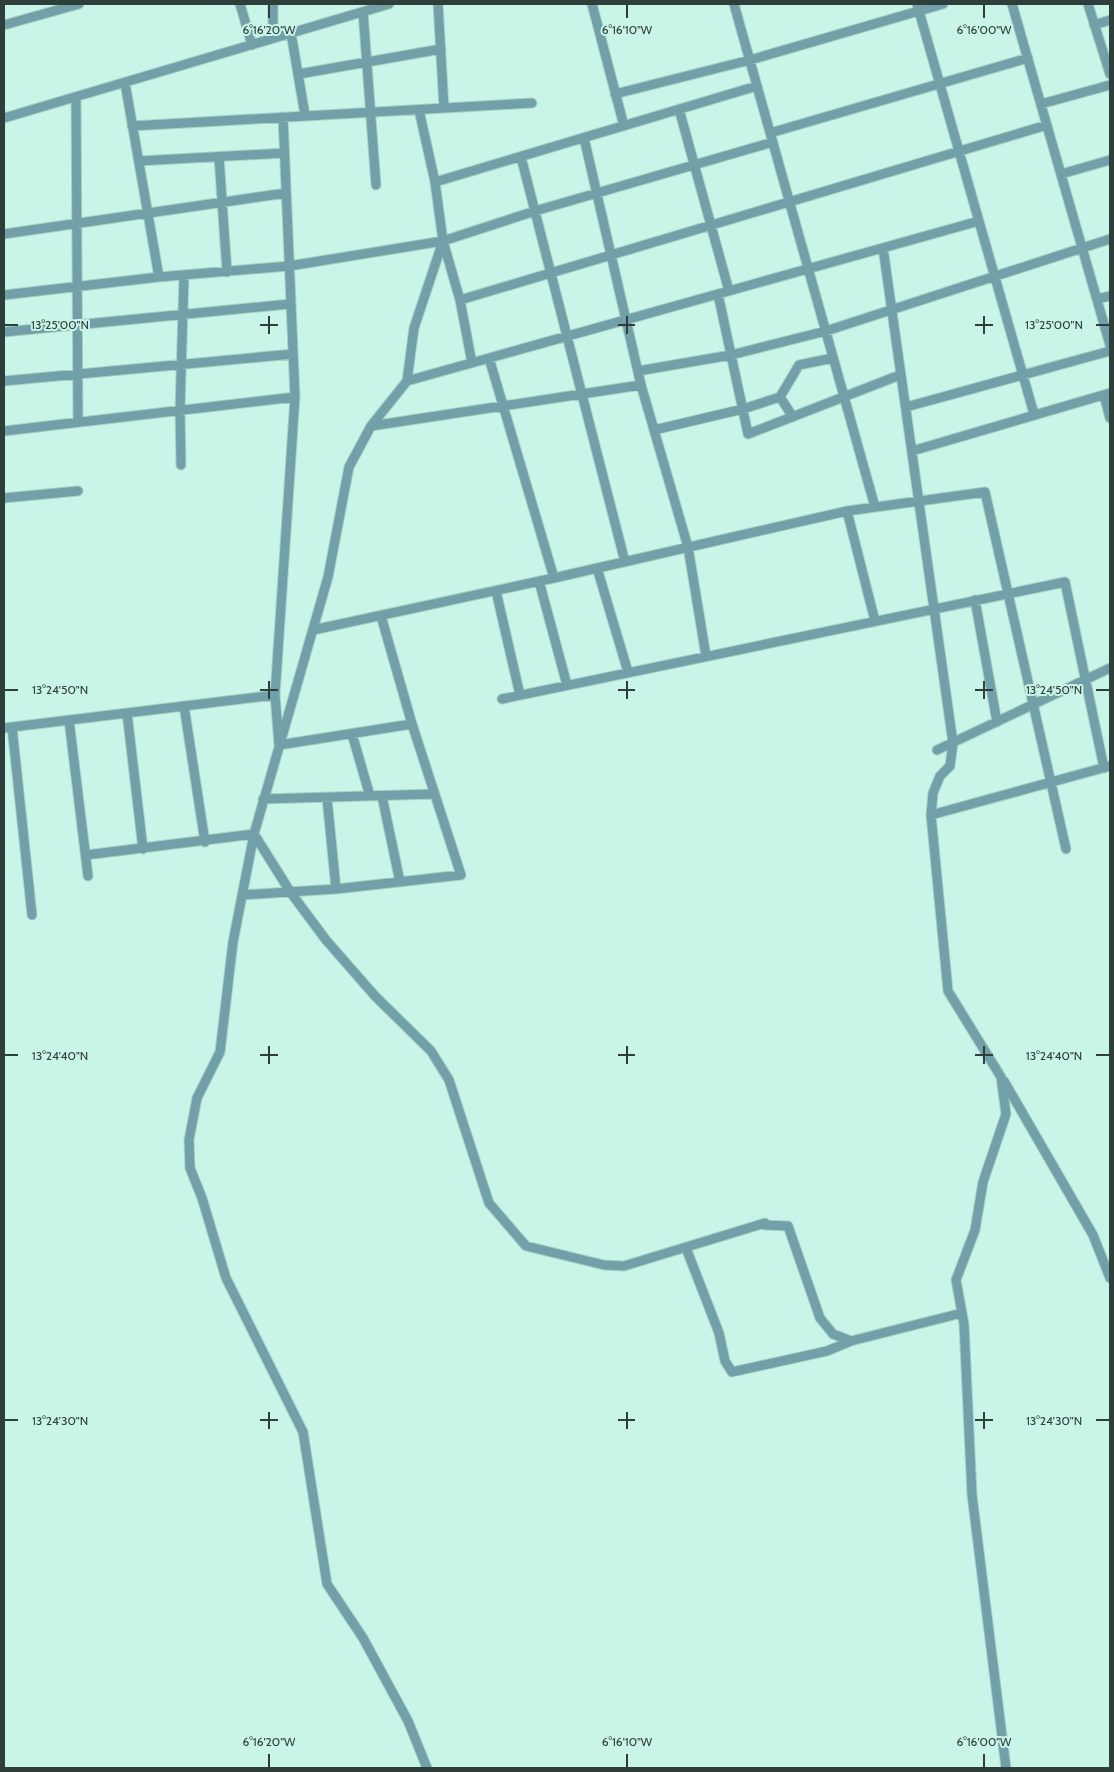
<svg xmlns="http://www.w3.org/2000/svg" width="1114" height="1772" font-family="Cabin,sans-serif">
<style>
.lines{fill:none;stroke-linecap:round;stroke-linejoin:round}
.minor-casing{stroke:#aad0c5;stroke-width:11}
.minor{stroke:#72a0a9;stroke-width:9}
.ticks{fill:none;stroke:#2e3f3b;stroke-width:2}
.ticks-label{font-size:12px;text-anchor:middle;fill:#2e3f3b;stroke:#c9f4e8;stroke-width:4;stroke-linejoin:round;paint-order:stroke}
</style>
<rect width="100%" height="100%" fill="#c9f4e8"/>
<g class="lines">
<g class="minor-casing">
<path id="minor" d="M240,4L252,45
M438,4L444,108
M592,4L624,126
M734,4L875,507
M917,4L1034,414
M1012,4L1110,345
M1088,4L1110,74
M363,12L376,185
M4,25L79,4
M1094,25L1110,20
M291,33L305,115
M273,38V4
M299,74L441,49
M125,83L159,277
M615,94L750,60L943,4
M76,97L78,422
M1041,104L1110,85
M679,109L729,291
M419,110L435,182L443,241L460,300L472,363
M283,117L295,397L275,695L279,745L412,724
M4,118L389,4
M132,126L532,103
M770,133L1028,58
M584,138L641,385L688,547L706,656
M219,157L227,272
M521,157L625,562
M139,161L284,153
M1061,174L1110,160
M435,182L757,86
M4,234L286,193
M883,248L953,743L950,766L940,776L933,793L931,815L948,991L1001,1077L1006,1114L983,1182L975,1230L956,1280L964,1324L972,1495L1006,1768
M718,294L748,434L900,375
M4,295L159,277L289,266L443,241L535,211L773,142
M1097,299L1110,296
M460,300L1047,125
M4,332L290,304
M489,358L554,578
M638,371L731,355L826,331L1110,239
M4,381L293,354
M407,381L979,221
M1104,395L1110,418
M780,397L793,417
M906,407L1110,351
M371,426L641,385
M654,430L743,409L780,397L799,365L833,358
M4,431L295,397
M912,451L1110,393
M181,465L180,410L184,276
M4,498L78,491
M847,511L875,621
M597,568L628,672
M539,581L567,685
M496,591L520,695
M975,600L997,722
M313,630L554,578L847,511L985,492L1066,849
M502,699L1065,582L1104,768
M184,706L205,842
M127,713L143,849
M69,720L88,876
M12,727L32,915
M4,728L275,695
M352,734L370,796
M937,750L1110,668
M382,796L400,882
M327,798L336,889
M263,799L434,794
M931,815L1110,766
M86,855L254,834L291,893L326,940L375,996L431,1051L449,1080L489,1203L526,1246L604,1265L624,1266L765,1223V1225L788,1226L820,1318L833,1334L851,1341
M242,895L336,889L461,875L412,724L381,616
M1004,1081L1093,1235L1110,1278
M686,1248L719,1333L725,1361L732,1372L827,1351L851,1341L962,1313
M427,1768L408,1721L363,1638L327,1584L303,1432L226,1278L202,1198L190,1168L189,1140L197,1098L220,1052L233,942L254,834L328,577L349,467L371,426L407,381L414,328L443,241"/>
</g>
<use href="#minor" class="minor"/>
</g>
<path class="ticks" d="M269,5V18M627,5V18M984,5V18M269,316V334M627,316V334M984,316V334M5,325H18M260,325H278M618,325H635M975,325H993M1096,325H1109M269,681V699M627,681V699M984,681V699M5,690H18M260,690H278M618,690H635M975,690H993M1096,690H1109M269,1046V1064M627,1046V1064M984,1046V1064M5,1055H18M260,1055H278M618,1055H635M975,1055H993M1096,1055H1109M269,1412V1429M627,1412V1429M984,1412V1429M5,1420H18M260,1420H278M618,1420H635M975,1420H993M1096,1420H1109M269,1754V1767M627,1754V1767M984,1754V1767"/>
<g class="ticks-label">
<text x="269" y="34">6°16'20"W</text>
<text x="627" y="34">6°16'10"W</text>
<text x="984" y="34">6°16'00"W</text>
<text x="60" y="329">13°25'00"N</text>
<text x="1054" y="329">13°25'00"N</text>
<text x="60" y="694">13°24'50"N</text>
<text x="1054" y="694">13°24'50"N</text>
<text x="60" y="1060">13°24'40"N</text>
<text x="1054" y="1060">13°24'40"N</text>
<text x="60" y="1425">13°24'30"N</text>
<text x="1054" y="1425">13°24'30"N</text>
<text x="269" y="1746">6°16'20"W</text>
<text x="627" y="1746">6°16'10"W</text>
<text x="984" y="1746">6°16'00"W</text>
</g>
<rect width="1114" height="1772" fill="none" stroke="#2e3f3b" stroke-width="10"/>
</svg>
